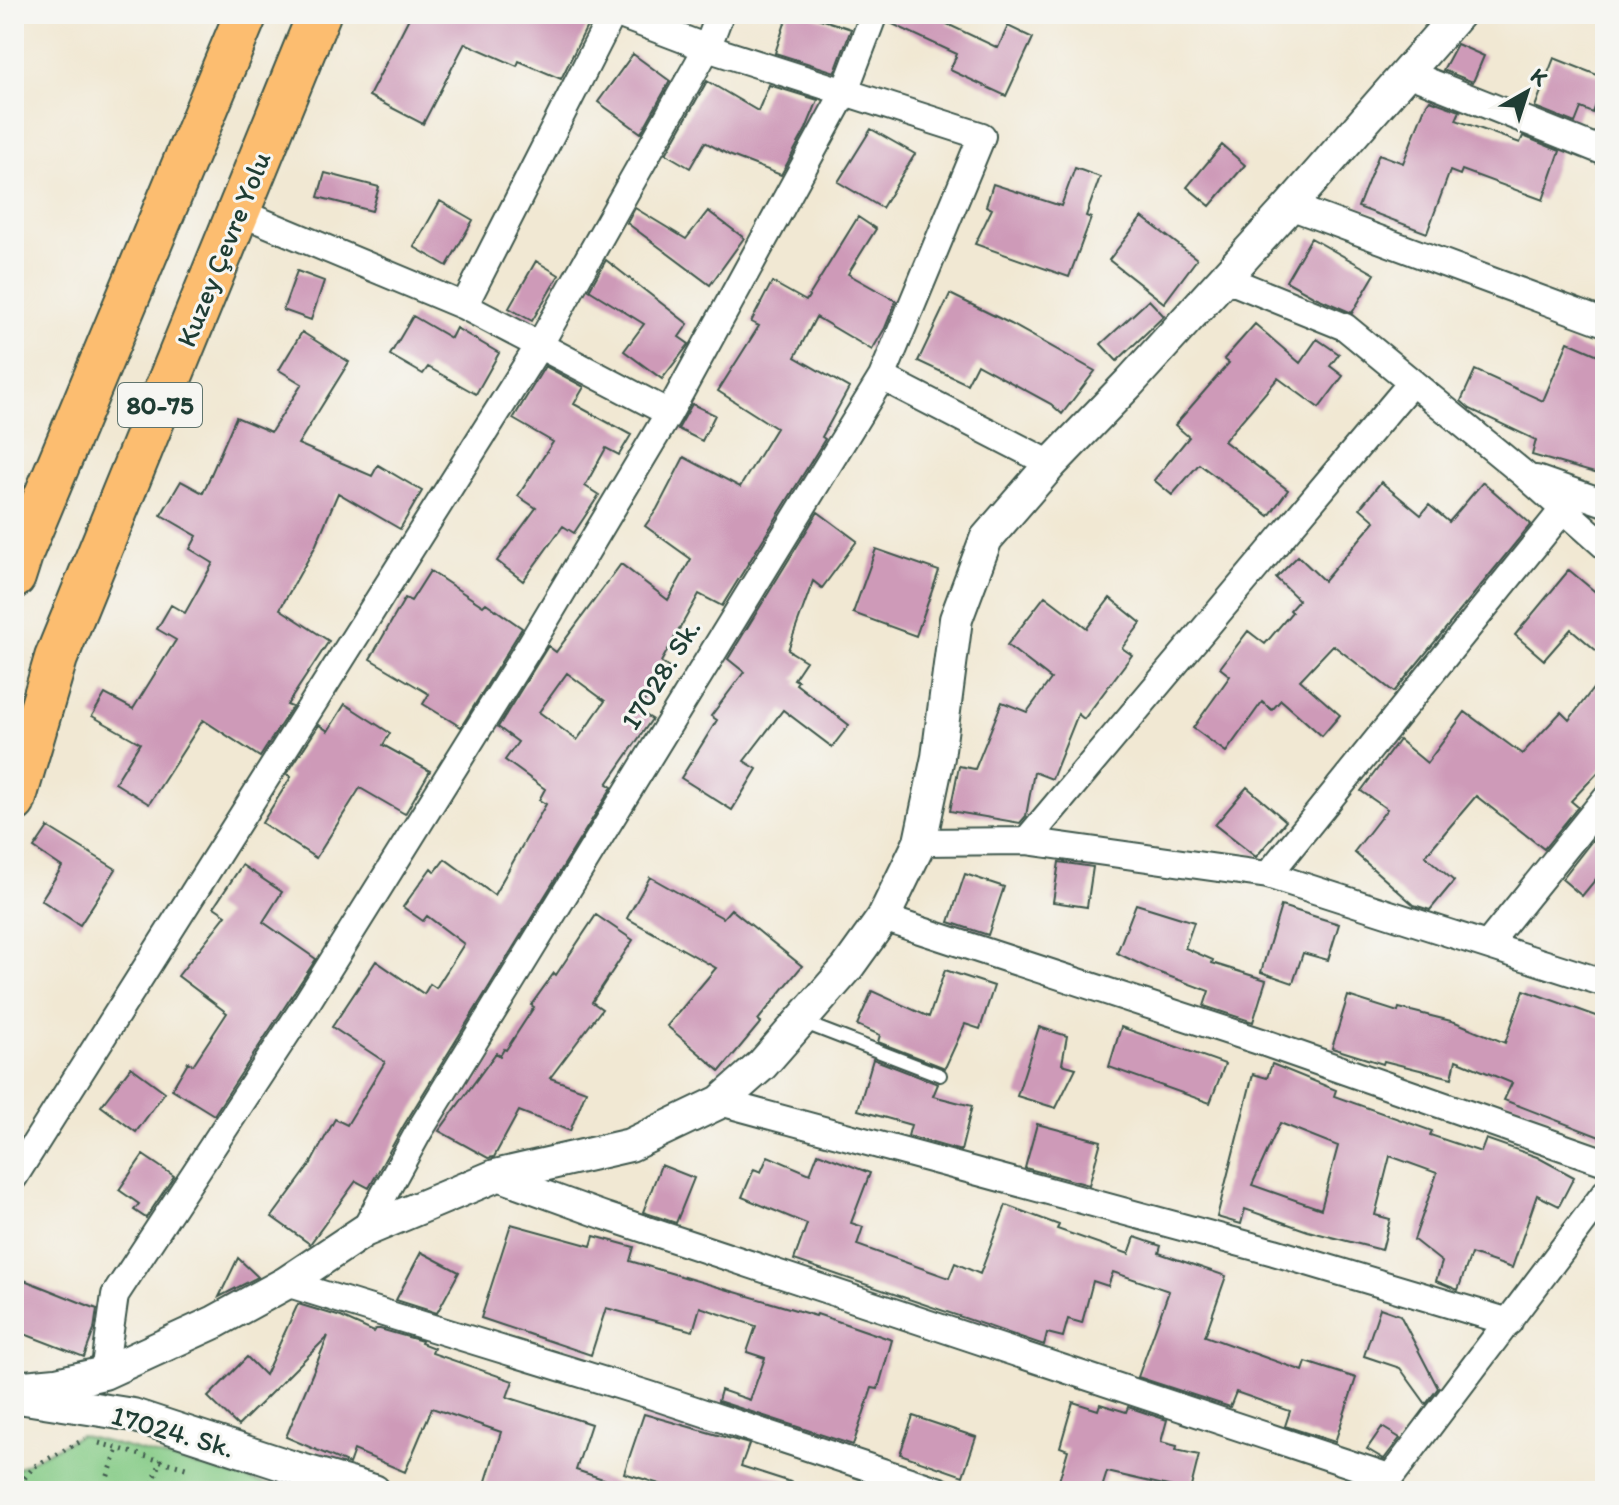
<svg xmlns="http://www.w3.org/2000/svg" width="1619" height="1505" font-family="Itim,sans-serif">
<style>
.green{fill:#85cb86;stroke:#52845d;stroke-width:2}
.building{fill:#ce9ab8;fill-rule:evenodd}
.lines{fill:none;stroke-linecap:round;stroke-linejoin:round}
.service-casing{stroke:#3e574c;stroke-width:16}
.minor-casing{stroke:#3e574c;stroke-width:30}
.tertiary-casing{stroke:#3e574c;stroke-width:36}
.trunk-casing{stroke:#3e574c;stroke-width:46}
.path{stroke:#3e574c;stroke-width:5;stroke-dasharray:2 6;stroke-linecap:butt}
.service{stroke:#fff;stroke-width:12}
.minor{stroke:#fff;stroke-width:26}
.tertiary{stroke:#fff;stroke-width:32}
.trunk{stroke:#fcbd6f;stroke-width:42}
.labels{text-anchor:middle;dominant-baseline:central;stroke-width:6;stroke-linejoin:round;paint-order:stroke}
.shield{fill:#f6f6f2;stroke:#60746d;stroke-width:2}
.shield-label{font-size:26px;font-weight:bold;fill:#1f3d34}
.street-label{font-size:28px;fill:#1f3d34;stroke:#f6f6f2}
</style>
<rect width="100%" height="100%" fill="#f6f6f2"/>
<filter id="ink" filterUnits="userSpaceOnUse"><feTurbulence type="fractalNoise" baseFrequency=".0125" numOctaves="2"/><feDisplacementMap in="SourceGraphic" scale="16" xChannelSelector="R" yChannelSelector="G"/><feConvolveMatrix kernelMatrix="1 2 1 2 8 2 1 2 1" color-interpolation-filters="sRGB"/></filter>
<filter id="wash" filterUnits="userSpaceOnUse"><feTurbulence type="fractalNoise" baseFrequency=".006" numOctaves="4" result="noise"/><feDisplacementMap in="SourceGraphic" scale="32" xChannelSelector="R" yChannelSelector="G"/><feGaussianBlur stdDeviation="1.8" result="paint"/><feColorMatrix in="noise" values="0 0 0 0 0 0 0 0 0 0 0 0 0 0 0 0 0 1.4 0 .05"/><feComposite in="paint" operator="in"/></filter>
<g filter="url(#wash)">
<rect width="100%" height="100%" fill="#f1e8d3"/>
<path class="green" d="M80,1435L292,1491H14V1470Z"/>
<g id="blocks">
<path class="building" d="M411,14H593L561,79L519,61L517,66L465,43L423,124L369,96Z
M788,14H805L851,29L835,72L775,53Z
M890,14H952L947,24L998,48L1008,26L1033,38L1006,96L950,70L957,54L888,22Z
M1457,44L1484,56L1473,82L1443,70Z
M633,54L670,81L641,133L598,102Z
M1554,58L1605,78L1593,113L1581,108L1575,123L1535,107Z
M707,81L758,111L769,85L818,100L806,129L781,175L729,155L705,142L690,168L666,154Z
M1430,100L1460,111L1456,120L1520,143L1523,136L1560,151L1543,200L1462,170L1460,175L1450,171L1427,233L1358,207L1379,154L1403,163L1425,107Z
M871,129L915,154L882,208L838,182Z
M1222,145L1245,165L1210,206L1187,187Z
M1075,168L1100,177L1086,216L1091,218L1069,277L975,244L992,209L986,206L993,184L1061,206Z
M325,173L379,187L372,211L318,197Z
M440,201L473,220L447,266L414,247Z
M635,208L686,239L708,211L744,238L710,285L627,223Z
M858,217L876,229L848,274L896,301L885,328L872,350L816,317L795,357L849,388L822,437L825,439L722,606L699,594L661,662L670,669L637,710L652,719L607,784L612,787L404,1125L369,1188L356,1181L310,1244L272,1217L310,1165L335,1119L347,1125L385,1062L332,1027L376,961L424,994L430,984L436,988L464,944L427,916L423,921L403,907L431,868L435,872L445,859L494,895L546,804L539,800L545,789L505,760L518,742L498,727L548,646L556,652L621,564L668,600L691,559L645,526L657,509L684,457L740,487L776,428L718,391L759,326L751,322L772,282L806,301ZM567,673L605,701L577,740L539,712Z
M1142,217L1197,259L1164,303L1109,260Z
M1311,238L1375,274L1352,313L1315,297L1286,281Z
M606,260L688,324L679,337L689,344L662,379L624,351L644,324L589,290Z
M536,261L559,275L532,321L509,308Z
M297,271L324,281L311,320L283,310Z
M950,294L1011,324L1095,371L1062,414L1051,404L977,364L967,384L918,361Z
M1149,300L1164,316L1117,361L1101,344Z
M413,316L451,338L456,328L499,353L476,394L428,367L423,374L390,355Z
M1255,324L1300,363L1317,339L1339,354L1330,366L1343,376L1319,408L1278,378L1224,441L1288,490L1269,516L1199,464L1172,495L1154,480L1189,437L1175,425L1229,363L1224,359Z
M302,332L349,362L298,444L372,476L378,465L422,491L400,529L338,493L315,547L280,609L329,641L287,705L292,707L260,757L203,720L149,804L115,783L140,743L92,716L105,694L133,709L176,640L157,629L171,605L185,613L213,563L190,549L197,536L161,515L181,481L203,493L236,417L271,432L302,384L279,370Z
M1568,342L1605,358V476L1532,455L1536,440L1470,409L1461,401L1475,370L1543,401Z
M545,366L584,387L574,404L631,435L619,455L606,448L585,486L599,495L574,533L563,526L523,581L497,561L536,508L518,496L553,442L513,419Z
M692,404L715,415L702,441L678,429Z
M1381,482L1421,515L1429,505L1449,522L1483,482L1531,524L1394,692L1333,645L1300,680L1340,715L1322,736L1281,700L1272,710L1262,702L1226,752L1193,728L1230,676L1220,668L1248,631L1265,644L1292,612L1290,610L1299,600L1276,578L1298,556L1324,581L1375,521L1360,508Z
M818,512L857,541L822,588L813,581L788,650L806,661L794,679L798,681L796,684L849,725L832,747L783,710L744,761L757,769L732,810L681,778L717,720L711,716L744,672L728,659Z
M876,549L939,571L916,636L853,613Z
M1569,570L1605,600V658L1571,629L1544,660L1515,635Z
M430,571L483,606L486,603L522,628L461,727L423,704L429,694L370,659L405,598L411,601Z
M1045,596L1087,628L1110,598L1141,623L1122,648L1132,655L1084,719L1078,714L1052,779L1034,772L1026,816L1020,823L950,811L959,766L975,769L1002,702L1027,712L1051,679L1007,645Z
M1605,673V765L1571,801L1578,807L1544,849L1476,796L1425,856L1454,881L1430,910L1414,905L1354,852L1387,809L1361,791L1399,740L1427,763L1465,712L1522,754L1561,712L1569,720Z
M345,704L390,733L383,745L430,771L405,814L360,788L316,858L262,823L291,777L287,774L319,725L328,731Z
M1247,787L1286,821L1256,857L1215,825Z
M48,827L116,869L80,925L41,900L62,867L34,848Z
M1602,828L1605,830V868L1582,896L1562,879Z
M1059,862L1093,867L1087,907L1053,902Z
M242,865L282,892L263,922L316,959L214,1115L172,1089L188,1062L193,1065L227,1013L178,976L226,915L214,907Z
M965,874L1004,887L988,935L949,922Z
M650,877L723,918L731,909L802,966L758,1020L761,1022L720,1071L667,1026L716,968L627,918Z
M1136,904L1194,922L1185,948L1213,960L1212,963L1266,980L1253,1022L1204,1006L1209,991L1152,970L1117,953Z
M1281,906L1339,924L1328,960L1303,953L1293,983L1261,972Z
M596,915L633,940L592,1002L602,1009L550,1078L586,1091L570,1131L519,1111L494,1157L488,1158L439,1131L496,1053L500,1056L504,1049L506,1050L534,1007L531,1005L554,973L556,975Z
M945,970L994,986L980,1029L965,1024L945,1068L878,1042L880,1035L857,1025L872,991L929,1017Z
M1524,990L1605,1019V1139L1504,1100L1512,1083L1456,1060L1452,1078L1384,1061L1383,1064L1332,1048L1348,996L1398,1012L1399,1008L1455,1022L1505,1043Z
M1039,1027L1067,1036L1062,1064L1076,1068L1056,1108L1017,1096Z
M1121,1027L1225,1064L1210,1103L1109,1067Z
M873,1059L938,1084L933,1096L972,1106L961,1151L908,1136L911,1125L858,1110Z
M1272,1064L1336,1090L1334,1096L1432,1131L1430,1135L1481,1152L1486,1139L1537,1157L1574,1177L1559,1206L1537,1195L1512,1268L1471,1254L1458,1290L1436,1281L1442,1262L1414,1240L1437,1173L1390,1156L1375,1215L1390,1219L1382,1250L1308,1231L1245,1209L1241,1224L1217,1217L1253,1074L1267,1078ZM1280,1123L1338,1146L1321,1209L1252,1185Z
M131,1067L165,1092L136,1132L101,1106Z
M1037,1124L1101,1141L1089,1185L1025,1168Z
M818,1153L870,1173L851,1223L863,1227L857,1245L949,1278L955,1263L980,1274L1006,1205L1059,1225L1057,1229L1129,1254L1135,1237L1161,1246L1159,1253L1226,1276L1205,1336L1303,1371L1306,1362L1356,1378L1335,1442L1285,1426L1290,1411L1236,1392L1230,1407L1138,1377L1169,1291L1113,1272L1108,1286L1093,1281L1082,1323L1068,1319L1063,1337L1047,1333L1044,1345L794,1260L807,1224L742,1197L754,1169L761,1172L768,1156L810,1174Z
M143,1155L174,1176L146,1218L134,1210L139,1204L119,1190Z
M661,1165L694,1178L676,1223L643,1212Z
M511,1224L591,1246L594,1236L634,1247L630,1261L816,1316L817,1314L892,1340L878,1389L872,1388L853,1445L718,1401L721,1390L750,1400L765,1358L747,1352L756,1326L700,1307L693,1331L606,1308L591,1355L481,1318Z
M421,1252L459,1272L437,1313L396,1300Z
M238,1258L258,1277L219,1297Z
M14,1276L97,1309L94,1330L84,1357L14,1330Z
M298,1304L341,1317L374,1332L376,1329H380L422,1341L421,1343L434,1348L432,1353L513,1381L507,1397L591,1424L576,1470L627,1487L626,1491H483L501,1432L432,1408L405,1472L354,1450L349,1464L286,1437L328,1336L238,1426L208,1397L247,1357L265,1375Z
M1380,1308L1400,1315L1438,1388L1426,1404L1400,1368L1364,1356Z
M1073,1402L1098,1410L1100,1404L1126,1412L1128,1407L1167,1420L1161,1442L1177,1446L1176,1450L1199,1455L1190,1491L1107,1472L1101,1491H1056L1068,1450L1060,1447Z
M644,1414L749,1444L741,1466L803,1486L802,1491H682L624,1473Z
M913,1416L976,1437L963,1476L900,1454Z
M1382,1427L1400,1438L1384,1459L1367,1449Z"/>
</g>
</g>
<g filter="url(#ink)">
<use href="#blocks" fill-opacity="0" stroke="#3e574c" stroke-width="2"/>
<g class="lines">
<g class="service-casing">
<path id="service" d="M802,1022L940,1075"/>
</g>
<g class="minor-casing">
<path id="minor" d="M1407,73L1605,152
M1290,206L1605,323
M239,212L464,306L669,413
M1224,278L1345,327L1525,475L1605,546
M464,306L612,15
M882,377L1051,464
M1536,479L1605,503
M1026,841L1412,382
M920,842L1026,841L1268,875L1605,983
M1268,875L1563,510
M883,918L1265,1043L1605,1162
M1488,944L1605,799
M720,1102L1274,1252L1509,1322
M495,1176L605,1216L1389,1477
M14,1177L540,344L707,48L720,14
M364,1231L418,1133L882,377L982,136L707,48L623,16L610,14
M286,1283L647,1394L940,1491
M104,1373L115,1295L306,1004L531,644L669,413L844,93L874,14
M1380,1491L1605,1193"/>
</g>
<g class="tertiary-casing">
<path id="tertiary" d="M14,1388L56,1384L104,1373L215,1322L286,1283L364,1231L495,1176L630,1145L720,1102L762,1065L847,968L883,918L920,842L938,757L956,619L986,539L1051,464L1129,383L1290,206L1458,14
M25,1398L133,1415L288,1466L374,1491"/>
</g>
<g class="trunk-casing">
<path id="trunk" d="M14,577L22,552L246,14
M14,801L56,658L319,14"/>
</g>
<path class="path" d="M99,1443L189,1469
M14,1490L35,1466L85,1439
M102,1491L119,1447
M150,1491L162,1458"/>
<use href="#service" class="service"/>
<use href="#minor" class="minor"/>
<use href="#tertiary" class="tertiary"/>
<use href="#trunk" class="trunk"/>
</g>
</g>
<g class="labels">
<rect class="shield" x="118" y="383" width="84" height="44" rx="6"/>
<g class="shield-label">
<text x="160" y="405">80-75</text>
</g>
<g class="street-label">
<text transform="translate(223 249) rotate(-68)">Kuzey Çevre Yolu</text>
<text transform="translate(660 674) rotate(-58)">17028. Sk.</text>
<text transform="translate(173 1431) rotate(16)">17024. Sk.</text>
</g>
</g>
<rect width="1619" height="1505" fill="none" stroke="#f6f6f2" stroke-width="48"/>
<g transform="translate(1527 92) rotate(39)" stroke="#f6f6f2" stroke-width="6" paint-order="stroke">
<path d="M0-6L14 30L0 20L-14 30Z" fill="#1f3d34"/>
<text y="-12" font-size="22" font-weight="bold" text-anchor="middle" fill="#1f3d34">K</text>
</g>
</svg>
